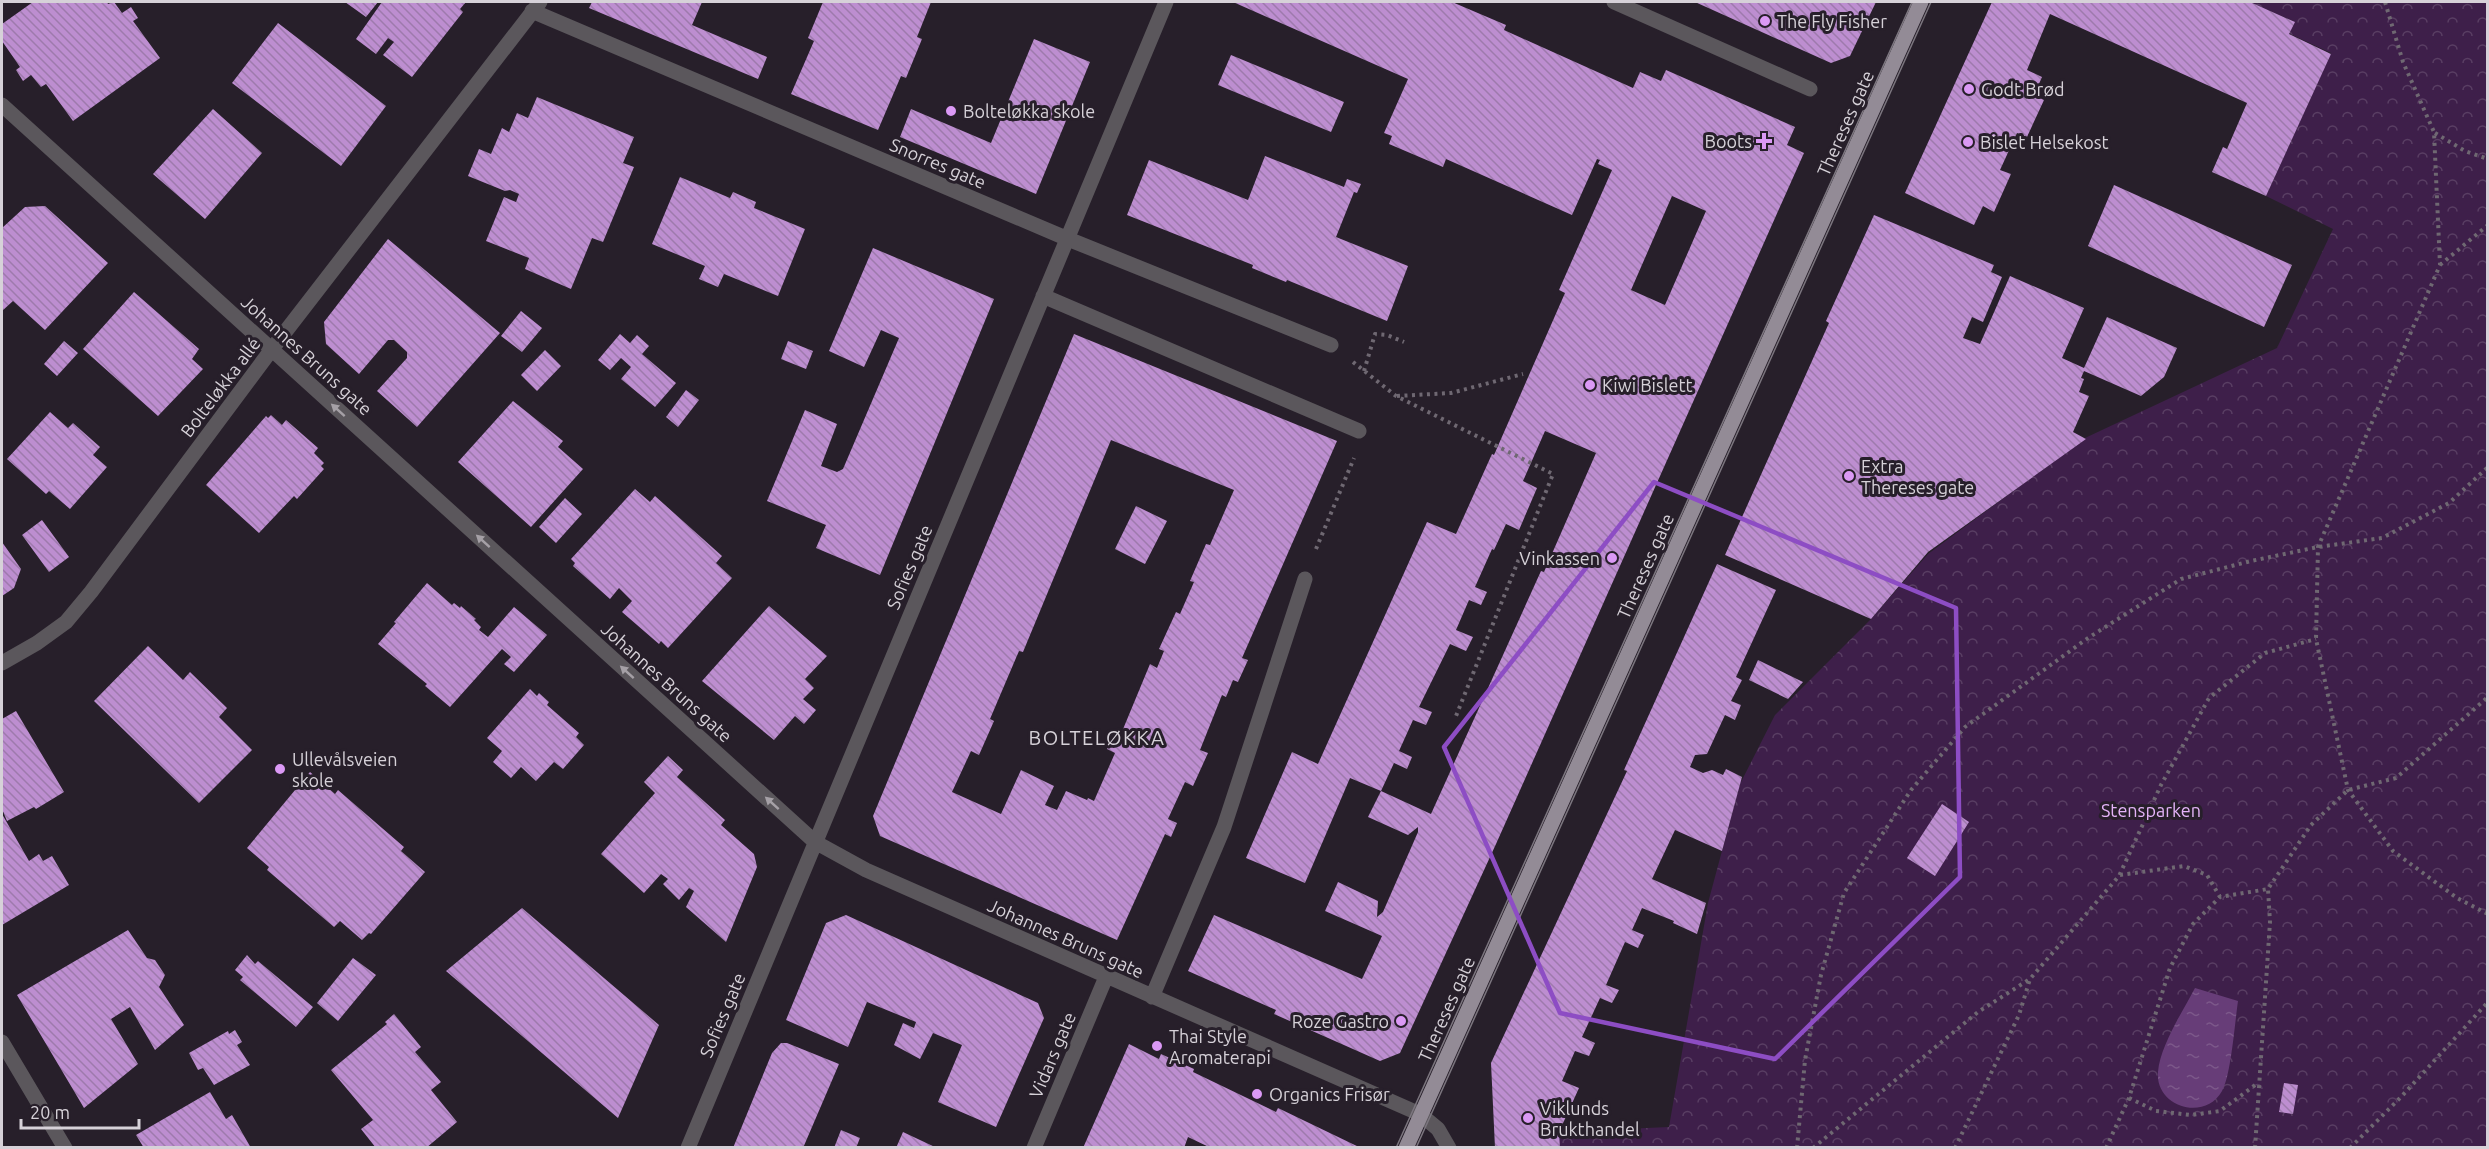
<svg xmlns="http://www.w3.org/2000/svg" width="2489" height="1149" font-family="Ubuntu,sans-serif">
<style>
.park{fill:url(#park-crowns)}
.water{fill:url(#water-ripples)}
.building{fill:url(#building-back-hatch);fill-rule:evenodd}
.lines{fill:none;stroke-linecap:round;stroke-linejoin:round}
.path{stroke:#6f6872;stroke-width:4;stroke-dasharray:3 4.5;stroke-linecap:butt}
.minor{stroke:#5b575c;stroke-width:15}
.major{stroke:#938b96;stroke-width:15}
.tram{stroke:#7c767f;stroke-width:1.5}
.oneway{fill:#a5a0a6}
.marked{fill:none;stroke:#8d4dc4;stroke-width:4.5;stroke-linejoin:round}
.poi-dot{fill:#db99f5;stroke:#271f2a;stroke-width:2}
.labels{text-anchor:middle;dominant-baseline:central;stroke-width:6;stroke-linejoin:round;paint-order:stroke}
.poi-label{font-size:18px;fill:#d6d1d8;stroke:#271f2a;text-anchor:start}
.street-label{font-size:18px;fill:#d6d1d8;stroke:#271f2a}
.park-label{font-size:18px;fill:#e4b3f8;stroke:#271f2a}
.neighbourhood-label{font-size:20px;letter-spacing:1.5px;fill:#d6d1d8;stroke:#271f2a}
</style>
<defs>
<pattern id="park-crowns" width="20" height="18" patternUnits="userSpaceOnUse" patternTransform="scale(1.5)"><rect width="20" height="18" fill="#3e1f4a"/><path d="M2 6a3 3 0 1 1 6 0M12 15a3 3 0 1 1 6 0" fill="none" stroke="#593e63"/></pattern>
<pattern id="water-ripples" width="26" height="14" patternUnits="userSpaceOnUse" patternTransform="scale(1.5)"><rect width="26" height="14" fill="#673d78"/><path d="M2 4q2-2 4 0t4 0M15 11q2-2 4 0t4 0" fill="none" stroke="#7c588a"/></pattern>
<pattern id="building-back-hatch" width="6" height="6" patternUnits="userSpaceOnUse" patternTransform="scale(1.5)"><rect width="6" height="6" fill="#bd8ed0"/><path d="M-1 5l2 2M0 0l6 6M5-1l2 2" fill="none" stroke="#9e7aac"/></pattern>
</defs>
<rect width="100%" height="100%" fill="#271f2a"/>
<path class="park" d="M2249,2H2487V1147L1559,1148V1132L1669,1127L1708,903L1740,784L1775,715L1871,619L1928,554L2085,438L2277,348L2333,229L2266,196L2331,53L2288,33L2293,21Z"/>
<path class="water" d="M2195,988L2238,1001C2235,1021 2231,1076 2222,1091C2205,1122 2155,1107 2158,1072C2160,1046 2183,1011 2195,988Z"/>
<path class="building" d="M33,2H107L108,4L114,2L122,13L131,7L138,18L133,21L160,58L73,121L46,84L41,87L31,75L23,81L16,70L20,67L2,41V24Z
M345,2H378L366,17Z
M382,2H466L460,9L463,12L412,77L383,55L394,42L388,38L376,54L356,39Z
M592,2H702L692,25L767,57L758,79L589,8Z
M823,2H931L917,37L922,39L906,78L901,76L878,130L791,94L814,41L808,38Z
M1233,2H1452L1506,25L1504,30L1633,88L1640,72L1661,81L1666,70L1795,127L1787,145L1804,153L1496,844L1400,1053L1380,1061L1274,1014L1276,1010L1188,971L1214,915L1362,979L1382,936L1325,911L1338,882L1378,901L1377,917L1383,912L1418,832V827L1408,835L1368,817L1381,791L1431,814L1541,571L1544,572L1596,453L1545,431L1523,481L1537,488L1519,530L1506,524L1494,550L1492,549L1475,587L1487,592L1481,605L1469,600L1456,630L1473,637L1466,651L1450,644L1419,707L1432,712L1426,725L1413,720L1399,751L1412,757L1407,769L1394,763L1381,791L1350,778L1305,883L1246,858L1292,752L1318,764L1427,522L1456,534L1492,454L1494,455L1565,293L1559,290L1612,170L1598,164L1600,160L1597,159L1572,215L1446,159L1443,167L1389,144L1392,136L1384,133L1408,79ZM1672,196L1706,211L1665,305L1631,290Z
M1695,2H1876L1850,56L1831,63Z
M1992,2H2250L2295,22L2289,34L2331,54L2266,196L2212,172L2223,147L2227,149L2247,103L2050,14L2027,70L2042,77L2034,95L2044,100L2027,137L2017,133L2000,170L2011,174L1994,212L1983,206L1974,225L1905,193Z
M278,23L386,106L341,166L232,83Z
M1034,39L1090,62L1036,194L900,137L911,109L991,143Z
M1231,55L1344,102L1331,132L1218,85Z
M537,97L634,137L623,163L634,167L603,242L592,238L571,289L525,269L529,258L486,241L504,197L516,202L519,194L510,190L505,191L468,176L479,149L491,154L502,128L509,132L517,113L528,118Z
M213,109L262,153L205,219L153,174Z
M1265,156L1344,187L1347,179L1361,184L1357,193L1354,192L1336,237L1408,266L1387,321L1287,280L1286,282L1252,268L1253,265L1127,215L1149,160L1248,200Z
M680,177L730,198L733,192L756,202L754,208L805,229L778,296L724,274L718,287L699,279L705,266L652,244Z
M2114,185L2292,265L2264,327L2088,246Z
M45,206L108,263L45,330L13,301L2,311V228L25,207Z
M1874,215L1994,265L1991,272L2002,277L1983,322L1972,317L1963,338L1980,344L2010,276L2084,308L2062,358L2084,368L2107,317L2177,348L2164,377L2141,396L2084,371L2081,378L2084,379L2079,392L2089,396L2073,432L2086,439L1928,552L1871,619L1725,555L1829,323L1826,321Z
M388,239L500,333L417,427L377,391L407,358V352L394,340H388L359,374L326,344L324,322Z
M873,248L994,299L880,575L816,548L826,525L767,501L805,410L837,424L821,466L837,472L843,469L899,338L881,330L864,367L829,351Z
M134,292L199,349L192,359L203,369L158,416L83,349Z
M521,311L542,328L522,352L501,336Z
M620,334L630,343L637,335L649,346L642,354L676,383L655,407L621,379L631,367L621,358L610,370L598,360Z
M1074,334L1337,441L1242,658L1248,660L1238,682L1233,680L1226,697L1222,695L1200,750L1208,753L1193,786L1185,782L1168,819L1177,823L1171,837L1165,834L1117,940L880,836L873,816ZM1111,440L1234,490L1210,545L1206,544L1190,581L1194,582L1180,614L1176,612L1159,649L1164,651L1157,668L1150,664L1121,734L1114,731L1107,749L1115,753L1094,801L1088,798L1087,800L1066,791L1057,810L1045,805L1054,786L1021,770L1001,814L952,792L971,751L979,755L994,721L990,719L1019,651L1023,652Z
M64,341L78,353L57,376L44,364Z
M788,341L813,351L806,369L781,359Z
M545,350L561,366L537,391L521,375Z
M686,390L699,400L678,427L666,417Z
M513,401L563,441L558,447L583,469L531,527L458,462Z
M50,412L68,428L73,423L100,447L93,455L107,467L70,509L49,491L46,494L7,459Z
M271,415L282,425L286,420L318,448L314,453L324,463L321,466L324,469L297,499L294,496L259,533L206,485L266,416L268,418Z
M635,489L650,502L655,496L722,556L716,563L732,578L668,648L661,641L659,644L622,612L632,601L619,588L610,599L573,566L575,563L571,559Z
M565,498L582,514L556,543L539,527Z
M1136,506L1167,521L1145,564L1115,549Z
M42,520L69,557L49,572L22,535Z
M2,542L21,569L14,588L2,596Z
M1717,564L1776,590L1736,677L1742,680L1731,701L1741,705L1735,720L1725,715L1707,754L1695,755L1690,767L1703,773L1712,770L1723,775L1726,769L1742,777L1722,851L1675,830L1652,879L1706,903L1697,934L1673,923L1674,921L1642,908L1632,930L1644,935L1638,948L1625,942L1606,985L1619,990L1612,1003L1600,998L1582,1037L1595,1043L1589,1056L1575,1051L1562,1081L1579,1088L1559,1132L1560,1148H1495L1491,1063L1627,771L1624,770Z
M427,583L452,605L454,603L460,608L461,606L476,619L474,620L481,627L479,630L488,637L514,607L547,635L514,672L504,664L511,657L502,649L450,707L425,686L427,684L378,644L396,623L394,622Z
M769,606L827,656L805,679L814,688L803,699L816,710L804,724L795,716L774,740L702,681Z
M148,646L183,680L190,672L227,708L219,717L252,750L199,803L94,701Z
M1758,660L1803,682L1788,699L1749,680Z
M530,689L537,696L539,693L549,702L547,705L579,733L576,737L584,745L563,769L554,762L536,781L521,767L511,778L493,762L502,751L487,738Z
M16,711L64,792L36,809L34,807L7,821L2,809V719Z
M668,756L683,770L677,777L725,820L721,825L754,854L757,867L726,942L686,907L694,891L689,888L679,900L663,884L668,879L661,874L644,893L601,854L655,793L644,782Z
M310,772L335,794L338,790L404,847L401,851L425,872L371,934L369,933L362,940L340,921L334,927L267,870L269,867L247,848Z
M1942,804L1969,822L1935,876L1907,858Z
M2,814L29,861L39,854L43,861L52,856L69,885L2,925Z
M522,908L659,1025L618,1118L446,971Z
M846,915L1038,1003L1044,1018L996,1127L938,1102L962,1045L933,1033L920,1059L894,1045L903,1023L914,1028L916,1022L867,1002L848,1047L786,1020L826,923Z
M128,930L147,958L155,960L165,975L159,987L184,1025L155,1050L130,1007L111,1019L138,1064L84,1108L17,995Z
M247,955L255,964L258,961L313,1007L296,1027L240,980L243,977L235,970Z
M353,958L376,975L338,1021L317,1003Z
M394,1014L421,1047L415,1052L441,1082L431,1090L457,1122L426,1148H376L361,1129L373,1120L331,1070L387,1024L385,1022Z
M235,1030L242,1042L237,1045L250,1065L214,1085L203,1068L198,1070L189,1053L228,1031L229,1034Z
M781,1043H787L839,1064L803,1148H733L772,1053Z
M1129,1044L1159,1059L1161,1054L1194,1069L1193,1072L1276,1112L1278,1108L1361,1148H1211L1188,1137L1184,1148H1083Z
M2284,1083L2298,1085L2293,1114L2279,1112Z
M210,1092L226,1119L232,1115L251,1148H144L136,1135Z
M841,1130L860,1138L856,1148H834Z
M903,1132L937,1148H896Z"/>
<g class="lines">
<path class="path" d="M2385,2L2403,62L2434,132L2440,265L2318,547L2316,639L2348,790L2393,851L2457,898L2488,914
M2435,133L2465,151L2488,159
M2440,265L2488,225
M1353,362L1396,396L1553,474L1456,716
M1364,371L1375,334L1387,335L1404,342
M1397,396L1451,393L1523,374
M1316,549L1354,458
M2120,875L2184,866L2207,875L2220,897
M2129,1098L2156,1111L2191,1115L2220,1111L2258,1083
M1797,1148L1805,1060L1821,975L1844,893L1911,790L1965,727L2088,638L2181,579L2251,561L2318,547L2382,538L2449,503L2488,467
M1813,1148L1978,1012L2030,979
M1955,1148L2019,1015L2030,979L2119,876L2161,785L2209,698L2265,653L2316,639
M2106,1148L2129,1098L2170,968L2193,924L2220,897L2268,889L2311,825L2348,790L2396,778L2488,697
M2255,1148L2270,922L2268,889
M2350,1148L2402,1096L2488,1002"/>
<path class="minor" d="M1614,2L1810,89
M532,11L1068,239L1331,345
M2,105L815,842L866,870L1420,1114L1438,1129L1449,1148
M1043,296L1359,431
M2,663L37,643L66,622L91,592L272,349L540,2
M1152,997L1224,827L1305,579
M2,1042L65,1148
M688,1148L1166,2
M1034,1148L1106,977"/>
<path class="major" d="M1406,1148L1921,2"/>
<path class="tram" d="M1396,1148L1912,2
M1416,1148L1931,2"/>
</g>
<defs><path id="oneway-solid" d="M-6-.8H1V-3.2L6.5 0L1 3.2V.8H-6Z" transform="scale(1.5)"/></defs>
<g class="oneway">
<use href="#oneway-solid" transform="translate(338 410) rotate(-138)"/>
<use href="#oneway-solid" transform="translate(483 541) rotate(-138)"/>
<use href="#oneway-solid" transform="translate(627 672) rotate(-138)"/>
<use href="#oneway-solid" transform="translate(772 803) rotate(-138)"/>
</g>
<path class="marked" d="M1654,482L1956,608L1960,877L1775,1059L1560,1013L1444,747Z"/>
<g class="poi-dot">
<circle cx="1765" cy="21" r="6"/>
<circle cx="1969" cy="89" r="6"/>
<circle cx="951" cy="111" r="6"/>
<path d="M1761 132h6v6h6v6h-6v6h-6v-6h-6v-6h6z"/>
<circle cx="1968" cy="142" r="6"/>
<circle cx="1590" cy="385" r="6"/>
<circle cx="1849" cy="476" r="6"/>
<circle cx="1612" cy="558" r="6"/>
<circle cx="280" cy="769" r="6"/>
<circle cx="1401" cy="1021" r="6"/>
<circle cx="1157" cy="1046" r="6"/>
<circle cx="1257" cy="1094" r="6"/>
<circle cx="1528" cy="1118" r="6"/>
</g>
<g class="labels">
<g class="poi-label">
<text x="1777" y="21">The Fly Fisher</text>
<text x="1981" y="89">Godt Brød</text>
<text x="963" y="111">Bolteløkka skole</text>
<text x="1752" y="141" text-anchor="end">Boots</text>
<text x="1980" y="142">Bislet Helsekost</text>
<text x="1602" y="385">Kiwi Bislett</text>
<text x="1861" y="466">Extra<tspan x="1861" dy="21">Thereses gate</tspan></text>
<text x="1600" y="558" text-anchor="end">Vinkassen</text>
<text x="292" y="759">Ullevålsveien<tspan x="292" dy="21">skole</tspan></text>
<text x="1389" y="1021" text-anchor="end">Roze Gastro</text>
<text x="1169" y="1036">Thai Style<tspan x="1169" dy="21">Aromaterapi</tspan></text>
<text x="1269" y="1094">Organics Frisør</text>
<text x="1540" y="1108">Viklunds<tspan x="1540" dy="21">Brukthandel</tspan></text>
</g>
<g class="street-label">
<text transform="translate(1845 123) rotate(-66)">Thereses gate</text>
<text transform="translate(938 163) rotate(23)">Snorres gate</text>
<text transform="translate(307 355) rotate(42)">Johannes Bruns gate</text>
<text transform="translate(220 387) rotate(-53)">Bolteløkka allé</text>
<text transform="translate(1645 566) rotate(-66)">Thereses gate</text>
<text transform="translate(909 567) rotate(-67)">Sofies gate</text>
<text transform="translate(667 682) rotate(42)">Johannes Bruns gate</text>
<text transform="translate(1066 938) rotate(24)">Johannes Bruns gate</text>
<text transform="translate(1446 1009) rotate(-66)">Thereses gate</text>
<text transform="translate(722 1015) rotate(-67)">Sofies gate</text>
<text transform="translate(1052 1055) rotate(-67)">Vidars gate</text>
</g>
<g class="park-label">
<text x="2151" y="810">Stensparken</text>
</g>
<g class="neighbourhood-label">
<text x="1097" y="737">BOLTELØKKA</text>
</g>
</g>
<rect width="2489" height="1149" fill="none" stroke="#d6d1d8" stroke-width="6"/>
<path d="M21 1119v9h118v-9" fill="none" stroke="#d6d1d8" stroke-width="3"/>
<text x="30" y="1119" font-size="18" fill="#d6d1d8" stroke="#271f2a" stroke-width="4.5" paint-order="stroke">20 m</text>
</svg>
